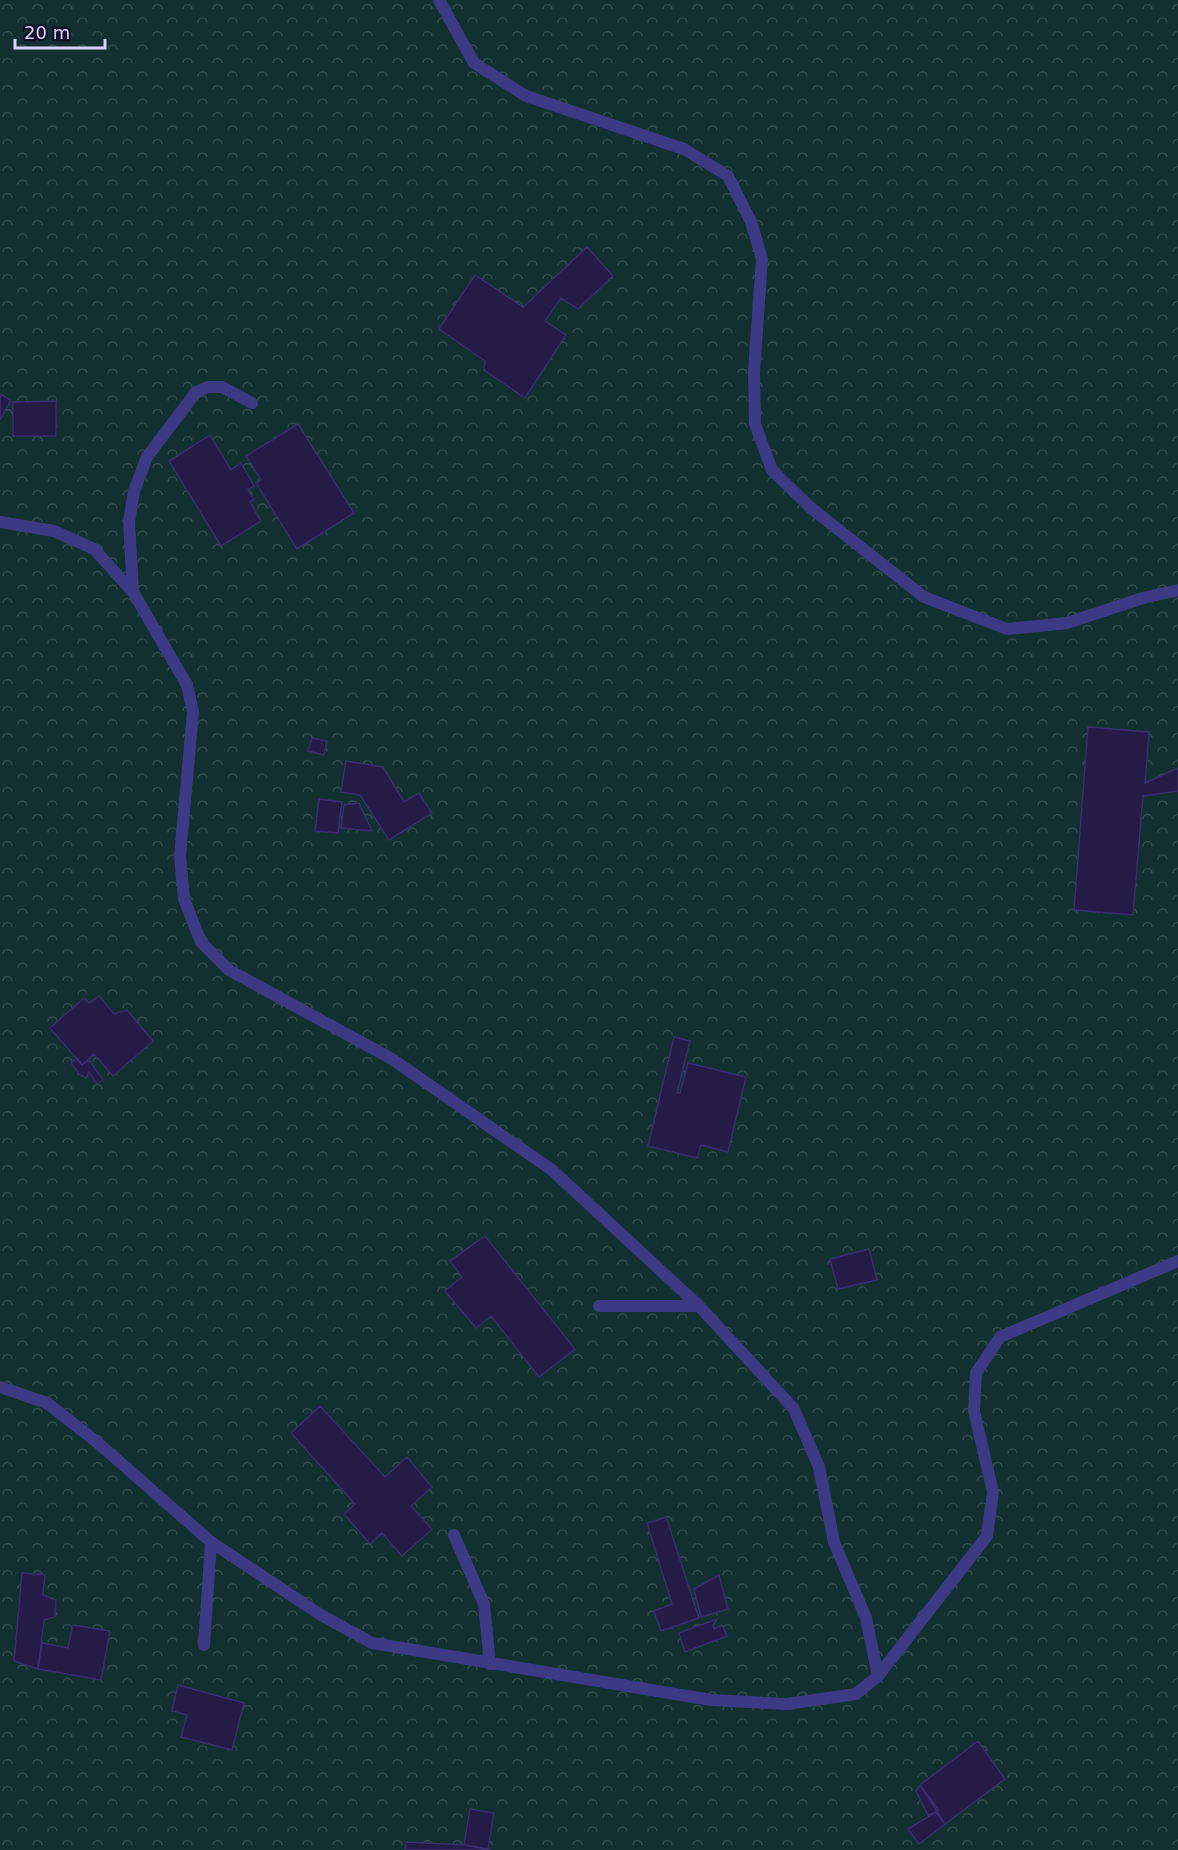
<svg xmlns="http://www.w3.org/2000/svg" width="1178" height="1850" font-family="'DejaVu Sans',sans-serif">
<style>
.forest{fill:url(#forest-crowns)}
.building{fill:#241b47;stroke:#3b2d73;stroke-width:1.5}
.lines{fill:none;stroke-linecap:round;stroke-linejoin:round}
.service{stroke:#3d3a85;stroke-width:12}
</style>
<defs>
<pattern id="forest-crowns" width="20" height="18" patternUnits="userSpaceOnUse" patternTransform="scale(1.5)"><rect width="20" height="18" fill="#12302f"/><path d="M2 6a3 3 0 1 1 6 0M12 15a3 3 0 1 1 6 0" fill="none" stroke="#344d4e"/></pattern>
</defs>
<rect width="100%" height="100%" fill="#130f26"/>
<path class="forest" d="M0,0H1178V1850H0Z"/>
<path class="building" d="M587,247L613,276L578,309L561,298L545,321L566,335L525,398L484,370L485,361L439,329L475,275L523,307Z
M0,394L11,400L0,420Z
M56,401V436H13V402Z
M298,424L354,513L297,549L256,483L261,480L246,456Z
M210,435L231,470L241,463L254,486L248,490L254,499L250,502L261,521L221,546L169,461Z
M1088,727L1149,732L1145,783L1178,768V791L1143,796L1133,915L1074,910Z
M312,738L327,741L324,755L308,751Z
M346,761L383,767L404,802L419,793L432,813L389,840L360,795L341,792Z
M319,799L342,802L338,833L315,831Z
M359,803L372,831L341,828L344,805Z
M99,996L114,1014L127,1010L153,1041L113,1076L94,1054L82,1065L50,1028L84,998L89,1003Z
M674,1037L690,1041L677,1093H680L688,1063L746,1077L728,1152L701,1145L697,1158L648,1146Z
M77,1058L82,1065L89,1060L103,1080L97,1084L89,1072L86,1078L79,1074L71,1063Z
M485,1236L575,1349L539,1377L491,1316L476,1328L445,1291L462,1277L450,1261Z
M869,1249L877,1280L838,1289L830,1259Z
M320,1406L385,1477L407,1457L432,1487L411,1506L432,1529L402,1556L382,1533L370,1544L344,1514L355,1504L291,1433Z
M666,1517L699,1618L661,1631L654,1611L672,1604L647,1523Z
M22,1573L45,1575L43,1595L56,1600L55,1617L44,1620L38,1669L14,1661Z
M719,1575L728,1609L701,1617L694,1589Z
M717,1619L713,1625L714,1629L722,1625L727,1636L685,1652L679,1633Z
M73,1625L110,1631L101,1680L38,1669L42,1643L68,1648Z
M178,1685L244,1703L232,1750L181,1737L187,1715L172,1711Z
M978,1741L1005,1779L945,1824L920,1785Z
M920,1785L939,1810L936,1812L928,1815L916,1791Z
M470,1809L494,1813L488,1849L464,1845Z
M936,1812L945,1824L919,1844L908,1829Z
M406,1842L464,1845L491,1850H405Z"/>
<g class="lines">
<path class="service" d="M439,0L474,63L526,96L684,149L728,176L751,222L762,259L754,372L755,424L772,470L811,508L924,597L1007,629L1067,623L1143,598L1178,590
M0,522L54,531L94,549L133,592L187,685L193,712L180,856L184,899L201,942L229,970L392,1059L552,1170L699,1306L794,1409L819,1467L834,1542L866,1618L878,1676
M133,592L129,522L134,491L147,457L196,392L208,387H222L252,403
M599,1306H699
M0,1387L47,1403L98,1443L211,1542L321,1615L372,1643L711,1700L787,1704L856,1694L878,1676L987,1536L993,1492L974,1411L976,1373L1000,1337L1178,1261
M454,1535L484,1604L490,1664
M204,1645L211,1542"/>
</g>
<path d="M15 39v9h90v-9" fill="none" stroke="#d9d4ff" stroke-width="3"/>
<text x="24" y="39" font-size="18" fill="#d9d4ff" stroke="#130f26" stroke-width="4.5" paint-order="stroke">20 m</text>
</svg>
